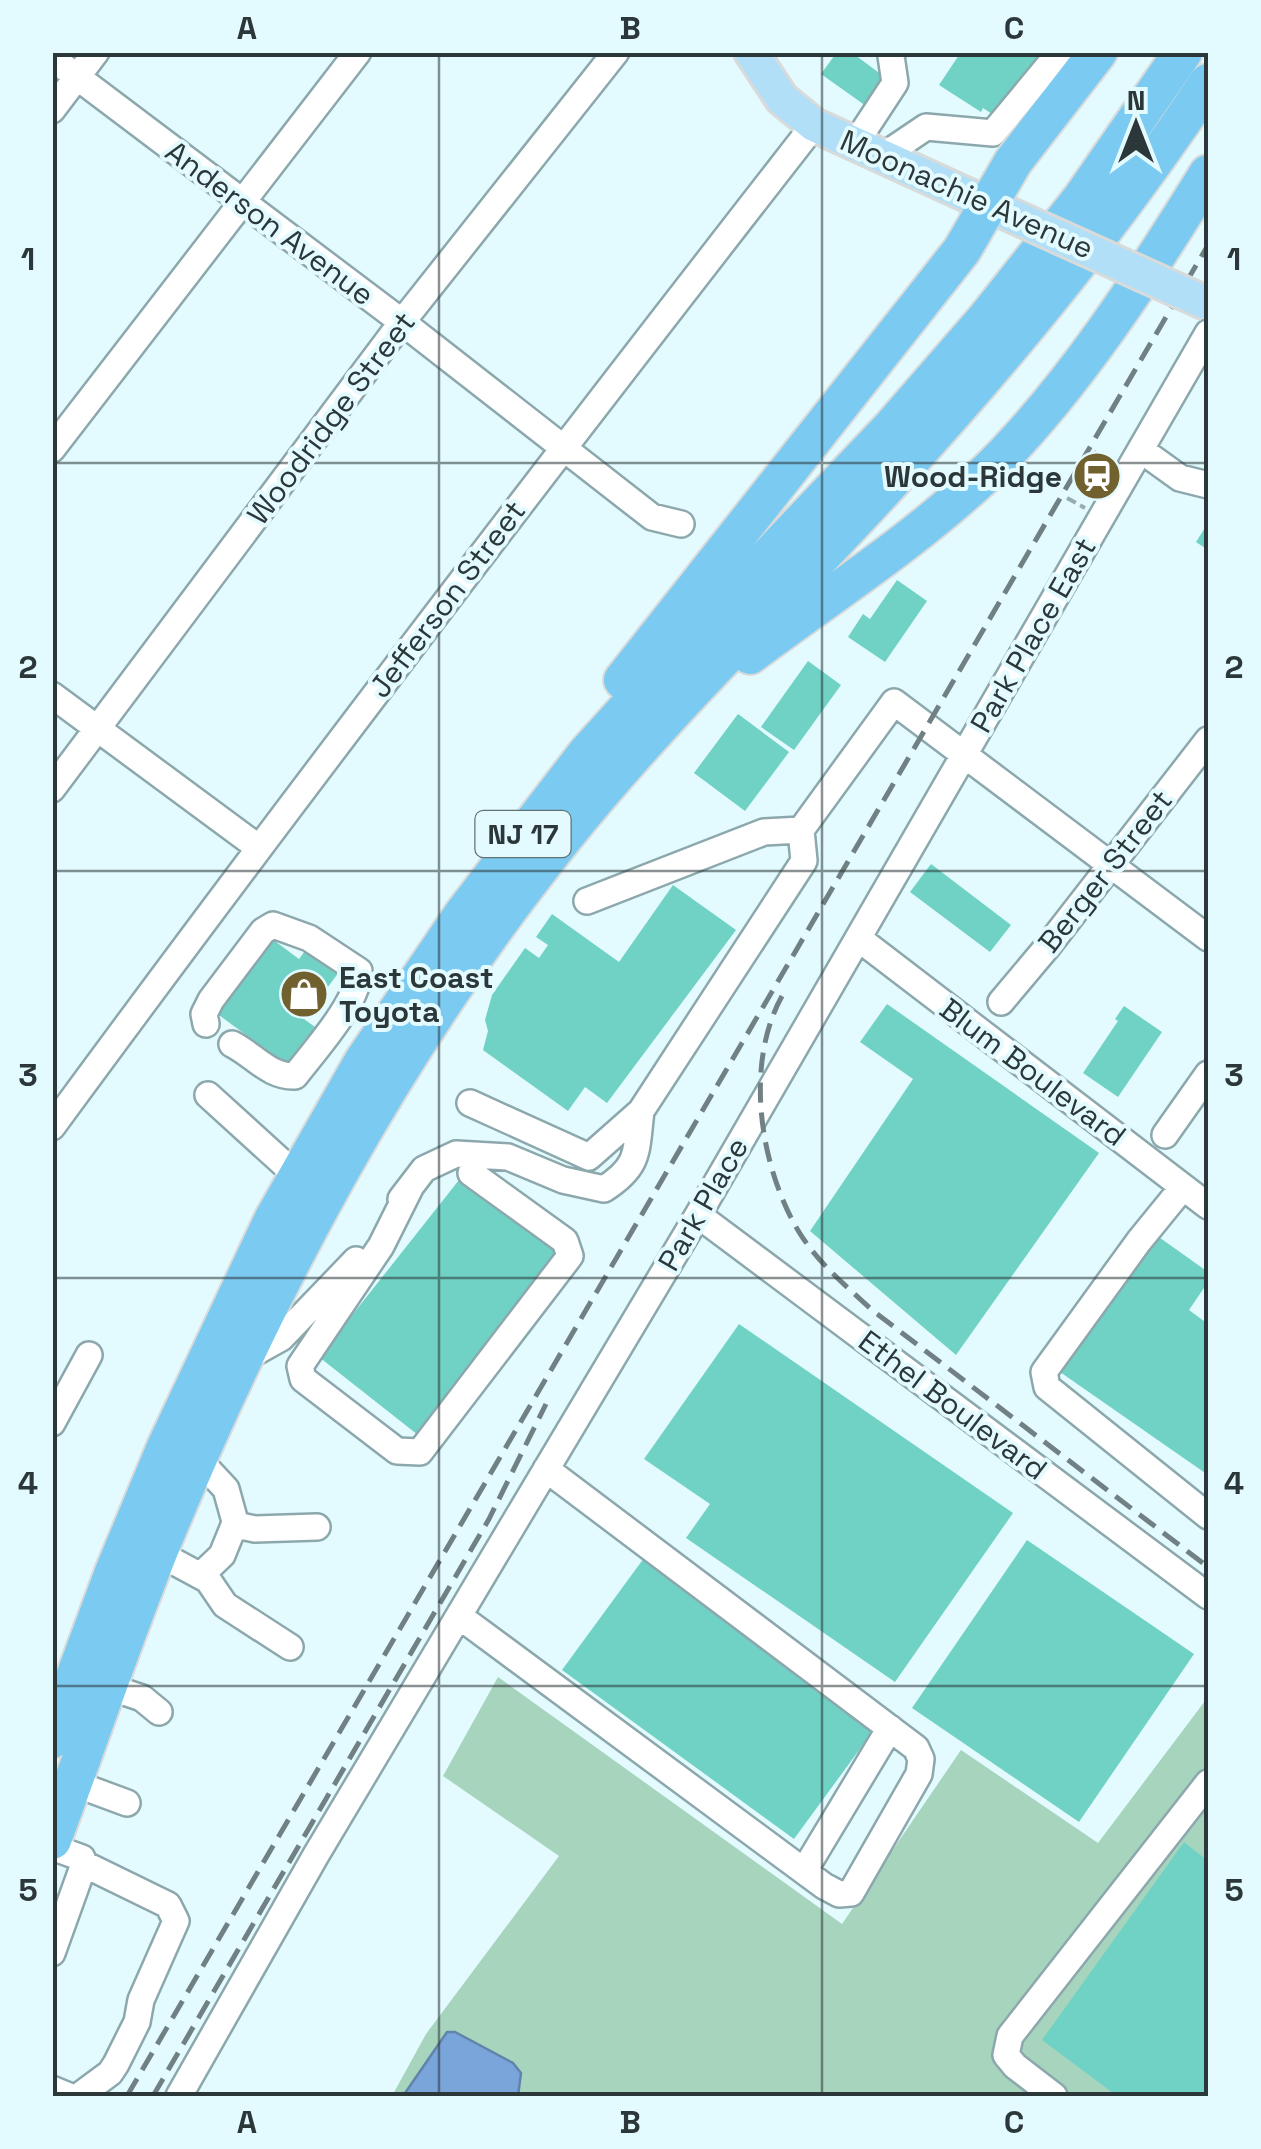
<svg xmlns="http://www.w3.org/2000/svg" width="1261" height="2149" font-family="'Space Grotesk',sans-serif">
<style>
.green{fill:#a7d4bd}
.water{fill:#79a5db;stroke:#6284aa;stroke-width:2.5}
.building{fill:#70d1c5}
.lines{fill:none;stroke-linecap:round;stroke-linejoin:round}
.minor-casing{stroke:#8ca8ad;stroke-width:30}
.major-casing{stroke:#d9dbdb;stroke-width:38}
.highway-casing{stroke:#d9dbdb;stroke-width:42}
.path{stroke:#97aaad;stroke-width:4;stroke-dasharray:10 5;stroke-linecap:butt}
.minor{stroke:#fff;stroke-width:25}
.major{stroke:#b0dff7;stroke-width:32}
.highway{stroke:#7bcaf1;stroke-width:38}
.rail{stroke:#708083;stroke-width:5;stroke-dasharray:20 10;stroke-linecap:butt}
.major-bridge-casing{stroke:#d9dbdb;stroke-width:38;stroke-linecap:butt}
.major-bridge{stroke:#b0dff7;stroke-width:32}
.grid{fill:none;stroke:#2b3739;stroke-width:2.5;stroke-opacity:0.55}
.labels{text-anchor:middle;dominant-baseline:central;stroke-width:8;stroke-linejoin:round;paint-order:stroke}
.shield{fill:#e3fbff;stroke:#627274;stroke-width:2.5}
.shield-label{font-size:28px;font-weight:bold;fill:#2b3739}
.street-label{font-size:30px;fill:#2b3739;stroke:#e3fbff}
.poi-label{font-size:30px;font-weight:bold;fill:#2b3739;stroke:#e3fbff;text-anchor:end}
.neatline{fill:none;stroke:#2b3739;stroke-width:4}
.grid-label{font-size:32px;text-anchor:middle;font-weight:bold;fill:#2b3739}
</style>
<rect width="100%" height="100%" fill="#e3fbff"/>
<path class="green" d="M498,1677L842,1924L961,1750L1098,1843L1208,1697V2096H518L521,2073L513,2063L455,2031H447L403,2096H392L426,2034L559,1856L443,1776Z"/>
<path class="water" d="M447,2032H455L513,2063L521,2073L518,2096H403Z"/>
<path class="building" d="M837,52H851L886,78L866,106L821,74Z
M961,52H1047L1001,120L983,108L981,112L939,85Z
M1208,523V550L1196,542Z
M897,580L927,601L885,662L848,637L863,614L870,619Z
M808,661L841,685L794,750L761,727Z
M738,714L789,752L745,811L694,773Z
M931,864L1011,925L990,952L910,892Z
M673,885L736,930L607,1103L585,1087L568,1111L483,1050L488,1031L485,1020L492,995L525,948L539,958L548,945L536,937L552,914L619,962Z
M268,936L299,959L307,948L339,972L304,1019L315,1027L287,1065L212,1010Z
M887,1004L1099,1153L956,1355L810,1231L913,1079L860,1042Z
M1124,1006L1162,1032L1118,1097L1083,1073L1118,1021L1115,1019Z
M459,1180L557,1251L418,1435L319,1357Z
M1156,1235L1208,1272V1282L1189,1310L1208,1324V1475L1060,1372Z
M739,1324L1013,1513L895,1682L686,1538L710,1504L644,1459Z
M1027,1540L1194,1654L1079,1822L912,1708Z
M644,1558L876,1727L794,1839L562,1670Z
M1184,1842L1208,1861V2096H1117L1042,2040Z"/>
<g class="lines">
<g class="minor-casing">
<path id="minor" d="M52,58L402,322L652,517L681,524
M52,110L96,52
M855,144L895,83L891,56L893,52
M883,156L926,127L993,133L1060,52
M52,449L358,52
M1141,450L1180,478L1208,485
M52,695L259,848
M52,789L402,322L616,52
M801,830L894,702L1208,938
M587,901L764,832L801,830
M858,938L1208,1206
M1001,1002L1048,946L1208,740
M206,1024L204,1014L211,1000L263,931L273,925L309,938L359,971C359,1002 314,1051 295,1076C269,1077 254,1055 232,1044
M208,1095L296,1175
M470,1103L589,1157L641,1111L804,861L801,830
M52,1127C300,789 556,456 814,125
M1165,1135L1208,1074
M1183,1187L1139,1241L1044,1372L1047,1387L1208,1516
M410,1188L381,1246L300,1366L303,1379L397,1451L420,1452L570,1256L565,1241L471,1173
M401,1199L424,1169L456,1154L508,1157L563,1180L604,1189C640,1166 636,1152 641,1111
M698,1215L1208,1596
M245,1358L281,1338L356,1260
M52,1423L89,1355
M198,1459L226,1489L236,1525L255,1529L317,1527
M158,1553L208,1580L225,1605L290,1647
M201,1575L222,1555L235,1523
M459,1616L824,1886L839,1894L851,1893L919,1774L921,1759L916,1748L546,1469
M109,1687L142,1698L159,1712
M73,1783L127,1803
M52,1847L82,1858L84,1864L52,1953
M804,1871L890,1728
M52,2089L69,2096
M79,2096L110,2073L116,2064L137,2022L141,2000L176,1921L168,1905L84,1864
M179,2096L316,1855L698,1215L1208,333
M1054,2096L1015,2066L1006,2055L1010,2036L1208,1783"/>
</g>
<g class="major-casing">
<path id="major" d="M751,52L782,99L814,125L1024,221"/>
</g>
<g class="highway-casing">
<path id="highway" d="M750,655C826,598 910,544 980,479C1068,396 1145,276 1208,174
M623,680L962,250L1013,162L1098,52
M52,1739L114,1572L166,1447L273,1220L363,1062L464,913L587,753L694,635L892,427L985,320L1082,198L1183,52
M52,1840C89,1740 123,1638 163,1540C267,1289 393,1049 564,837C667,709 786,597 896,476C1010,352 1115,223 1208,83"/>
</g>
<path class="path" d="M1094,452L1112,462
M1067,498L1085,508"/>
<use href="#minor" class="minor"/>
<use href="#major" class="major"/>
<use href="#highway" class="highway"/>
<path class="rail" d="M782,996C744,1065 760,1167 799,1232C818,1263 846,1286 872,1310L1208,1567
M127,2096L1208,245
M153,2096L489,1519L546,1404"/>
<g class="major-bridge-casing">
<path id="major-bridge" d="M1024,221L1208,304"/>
</g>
<use href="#major-bridge" class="major-bridge"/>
</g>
<path class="grid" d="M439,52V2096M822,52V2096M52,463H1208M52,871H1208M52,1278H1208M52,1686H1208"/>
<defs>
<g id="station-disc" transform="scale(2.5)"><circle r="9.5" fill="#71612f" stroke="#e3fbff"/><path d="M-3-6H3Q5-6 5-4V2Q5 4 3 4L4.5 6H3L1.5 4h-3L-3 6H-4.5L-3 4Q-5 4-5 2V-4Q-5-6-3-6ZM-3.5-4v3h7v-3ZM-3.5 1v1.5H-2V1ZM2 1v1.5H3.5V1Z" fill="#fff"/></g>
<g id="shop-disc" transform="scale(2.5)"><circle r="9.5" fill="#71612f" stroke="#e3fbff"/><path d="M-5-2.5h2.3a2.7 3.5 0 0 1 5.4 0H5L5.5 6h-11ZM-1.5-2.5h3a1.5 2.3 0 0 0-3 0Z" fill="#fff"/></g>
</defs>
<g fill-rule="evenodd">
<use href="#station-disc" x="1097" y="476"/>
<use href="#shop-disc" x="304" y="994"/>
</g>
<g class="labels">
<rect class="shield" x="475.5" y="811" width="95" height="46" rx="8"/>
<g class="shield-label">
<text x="523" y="834">NJ 17</text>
</g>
<g class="street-label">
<text transform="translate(967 194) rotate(24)">Moonachie Avenue</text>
<text transform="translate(270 223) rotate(37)">Anderson Avenue</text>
<text transform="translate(331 418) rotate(-53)">Woodridge Street</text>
<text transform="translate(447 599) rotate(-53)">Jefferson Street</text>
<text transform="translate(1033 635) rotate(-60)">Park Place East</text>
<text transform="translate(1105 871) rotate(-52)">Berger Street</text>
<text transform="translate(1033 1072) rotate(37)">Blum Boulevard</text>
<text transform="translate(703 1204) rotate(-60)">Park Place</text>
<text transform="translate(953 1405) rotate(37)">Ethel Boulevard</text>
</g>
<g class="poi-label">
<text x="1062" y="476">Wood-Ridge</text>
<text x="339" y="977" text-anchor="start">East Coast<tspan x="339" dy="34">Toyota</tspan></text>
</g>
</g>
<rect width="1261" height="2149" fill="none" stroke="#e3fbff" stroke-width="110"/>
<g transform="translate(1136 125)" stroke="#e3fbff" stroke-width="8" paint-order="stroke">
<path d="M0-8L18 38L0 25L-18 38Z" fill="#2b3739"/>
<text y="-15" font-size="28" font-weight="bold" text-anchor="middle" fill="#2b3739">N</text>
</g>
<rect x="55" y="55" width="1151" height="2039" class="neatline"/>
<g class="grid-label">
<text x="247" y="39">A</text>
<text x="630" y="39">B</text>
<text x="1014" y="39">C</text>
<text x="28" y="270">1</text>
<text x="1234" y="270">1</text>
<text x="28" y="678">2</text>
<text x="1234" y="678">2</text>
<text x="28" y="1086">3</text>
<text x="1234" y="1086">3</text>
<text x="28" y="1494">4</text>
<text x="1234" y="1494">4</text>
<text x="28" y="1901">5</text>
<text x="1234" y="1901">5</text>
<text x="247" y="2133">A</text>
<text x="630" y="2133">B</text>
<text x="1014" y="2133">C</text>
</g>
</svg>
